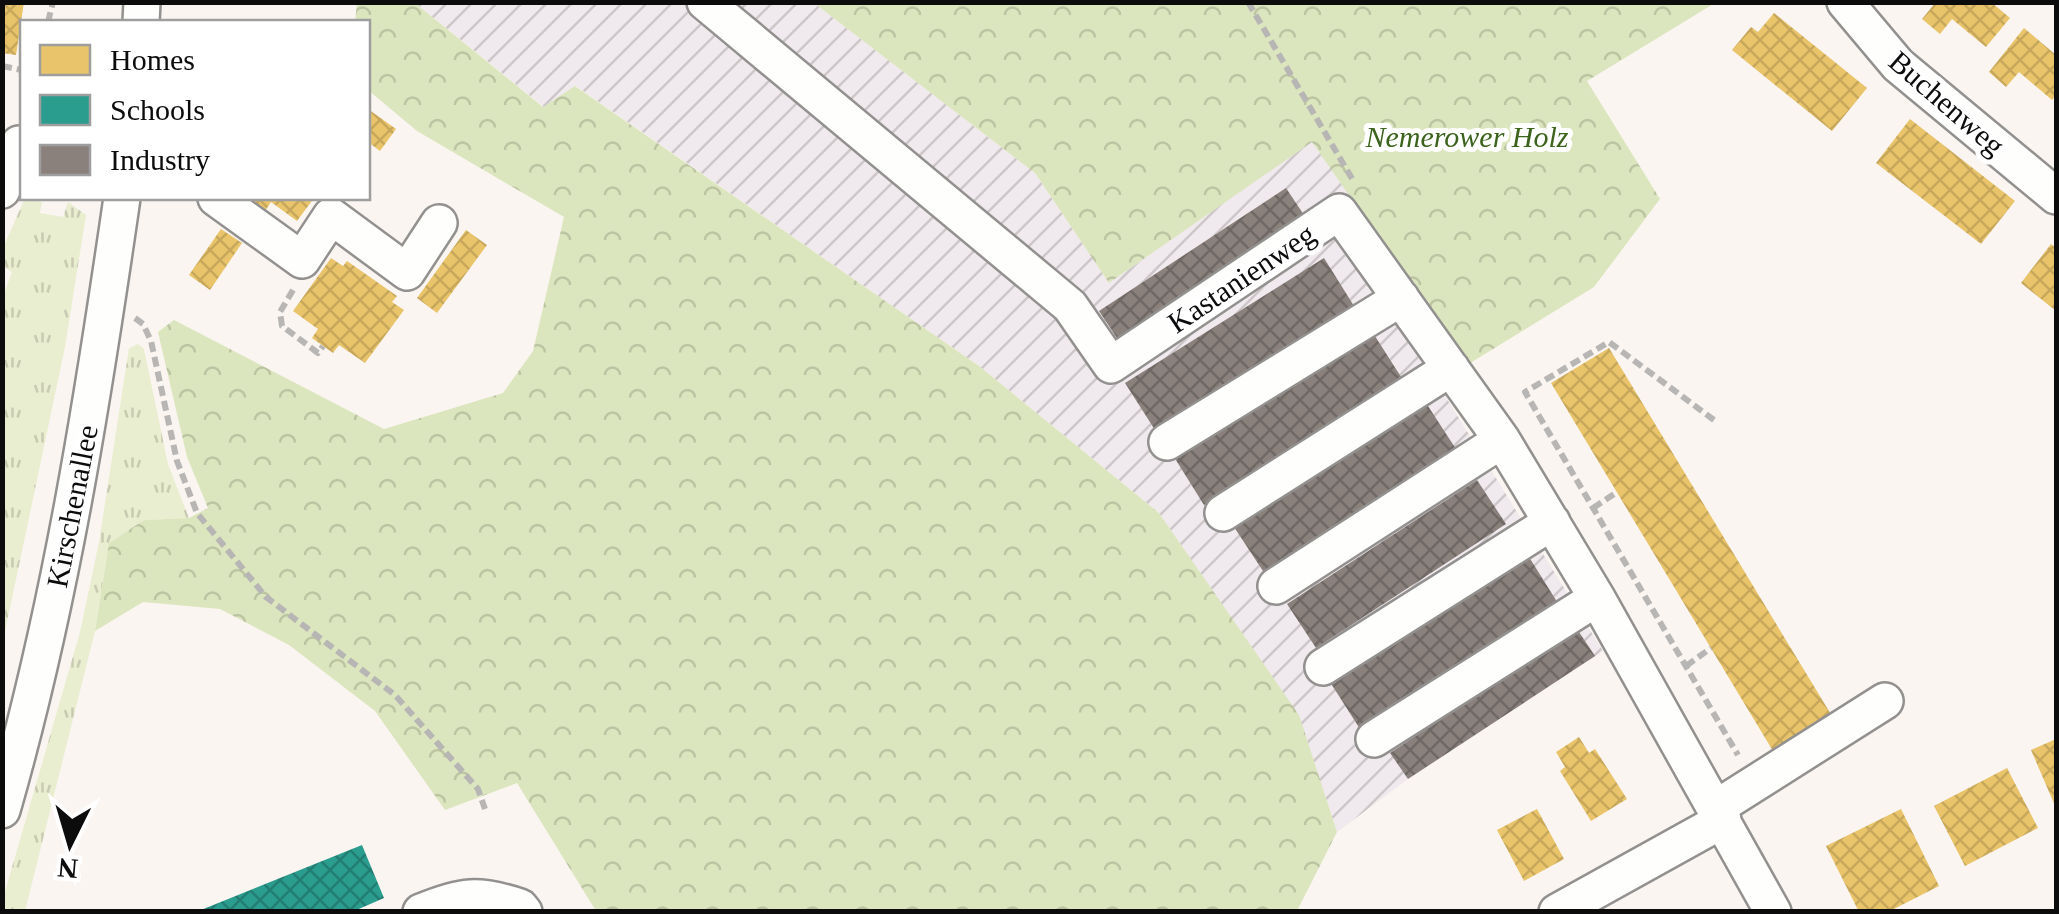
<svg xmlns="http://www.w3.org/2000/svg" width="2059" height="914" font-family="'Times New Roman',serif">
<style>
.industrial{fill:url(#industrial-furrows)}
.grass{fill:url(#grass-tufts)}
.forest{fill:url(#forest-crowns)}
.homes{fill:url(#homes-cross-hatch)}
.schools{fill:url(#schools-cross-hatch)}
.industry{fill:url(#industry-cross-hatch)}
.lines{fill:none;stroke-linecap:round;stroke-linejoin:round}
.minor-casing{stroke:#93918f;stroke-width:40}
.path{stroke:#b7b6b5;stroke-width:6;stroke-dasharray:10 5;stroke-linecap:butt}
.minor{stroke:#fefefd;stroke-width:35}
.labels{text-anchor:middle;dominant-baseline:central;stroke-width:10;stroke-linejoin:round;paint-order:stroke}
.street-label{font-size:30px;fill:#0c0c0c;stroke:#fff}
.park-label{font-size:30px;font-style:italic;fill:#3c631d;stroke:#fff}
</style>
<defs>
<pattern id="industrial-furrows" width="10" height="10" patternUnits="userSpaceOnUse" patternTransform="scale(2.5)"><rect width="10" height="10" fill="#f0e9ed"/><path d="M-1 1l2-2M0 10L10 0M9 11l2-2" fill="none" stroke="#cdc7ca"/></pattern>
<pattern id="grass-tufts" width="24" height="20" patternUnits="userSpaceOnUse" patternTransform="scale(2.5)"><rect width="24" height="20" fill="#eaeed0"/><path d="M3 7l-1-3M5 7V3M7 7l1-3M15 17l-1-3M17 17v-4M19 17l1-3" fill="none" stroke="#c8cbb1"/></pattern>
<pattern id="forest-crowns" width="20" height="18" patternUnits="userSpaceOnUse" patternTransform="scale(2.5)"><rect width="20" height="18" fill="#dce6be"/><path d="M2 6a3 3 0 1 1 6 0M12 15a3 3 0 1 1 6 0" fill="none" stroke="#bcc4a2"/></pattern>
<pattern id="homes-cross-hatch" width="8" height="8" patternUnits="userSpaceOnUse" patternTransform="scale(2.5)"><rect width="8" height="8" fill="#e9c46a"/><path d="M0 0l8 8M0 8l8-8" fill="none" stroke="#c7a75b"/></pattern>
<pattern id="schools-cross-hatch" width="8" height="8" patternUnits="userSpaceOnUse" patternTransform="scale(2.5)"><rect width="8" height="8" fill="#2a9d8f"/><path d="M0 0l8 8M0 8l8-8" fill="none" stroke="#227e73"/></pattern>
<pattern id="industry-cross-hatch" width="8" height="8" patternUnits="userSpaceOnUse" patternTransform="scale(2.5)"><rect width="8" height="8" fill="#8a817c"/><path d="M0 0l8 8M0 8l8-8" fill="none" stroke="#6f6864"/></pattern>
</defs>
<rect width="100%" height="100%" fill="#faf5f0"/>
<path class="industrial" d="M415,3H814L1035,173L1109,283L1312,141L1467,365L1439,386L1603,651L1408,779L1337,832L1298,715L1159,513L979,366L576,86L544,107Z"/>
<path class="grass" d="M25,198L42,202L40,213L63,217L68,202L86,215L65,347L3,641L2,299L12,272L3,266V248Z
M138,344L144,349L168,464L189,518L144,520L109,543L95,631L25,911H3L2,902L80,632L99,542L129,348Z"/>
<path class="forest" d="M357,3H415L543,107L575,86L979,366L1159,513L1299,715L1337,832L1297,911H596L517,783L445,810L375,711L289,645L220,609L143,602L95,631L109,543L144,520L189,518L208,508L187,457L158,332L174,320L384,429L503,393L533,351L564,217L417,131L368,90V22H355Z
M814,3H1715L1587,81L1660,199L1594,287L1467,365L1312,142L1109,283L1035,173Z"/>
<path class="homes" d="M2,2H24L16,55L2,53Z
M1936,2H1991L2010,18L1986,47L1952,19L1940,34L1922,19Z
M1774,13L1867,88L1832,131L1732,50L1751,27L1758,32Z
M2024,28L2056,55V95L2052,100L2019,72L2006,87L1989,72Z
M368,109L396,129L380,151L368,142Z
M1910,119L2015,201L1981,244L1876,163Z
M247,198H314L297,221L271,202L265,211Z
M221,229L242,243L210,290L189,275Z
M466,230L487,245L437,313L417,298Z
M2051,244L2056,248V311L2021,283Z
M331,258L343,266L347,261L397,296L392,302L404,310L365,363L339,345L333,353L312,338L318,329L293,311Z
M1609,348L1832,716L1773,751L1551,383Z
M1579,737L1589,753L1595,749L1627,799L1591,821L1560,771L1565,767L1556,752Z
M2056,739V808L2031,750Z
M2007,768L2038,828L1965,866L1934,806Z
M1537,809L1564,859L1524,881L1497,830Z
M1901,809L1939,886L1888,912H1859L1826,846Z"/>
<path class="schools" d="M362,845L384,898L352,912H196Z"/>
<path class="industry" d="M1286,188L1304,215L1117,338L1099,311Z
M1324,258L1354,306L1155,430L1125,383Z
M1373,333L1403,380L1204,505L1174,457Z
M1426,403L1456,449L1265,574L1234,527Z
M1477,480L1506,524L1316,648L1287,604Z
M1529,557L1559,605L1360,729L1330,682Z
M1577,629L1595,656L1408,779L1390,753Z"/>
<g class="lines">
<g class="minor-casing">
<path id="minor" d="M705,2L1070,306L1111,365L1339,212L1502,440L1597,598L1773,912
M1845,2L1898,65L2056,196
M141,22L142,2
M2,190L19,144
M216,198L302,260L331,216L407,272L439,223
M1167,442L1401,298
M1223,513L1451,368
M1276,586L1502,440
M1323,667L1552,522
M1374,739L1597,598
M1716,808L1885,701
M2,810C60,608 92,405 122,198
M421,912C462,895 478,893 520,907L524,912
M1557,912L1723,820"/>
</g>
<path class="path" d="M1248,2L1354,182
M48,22L53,2
M2,66L22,70
M293,290L280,312L282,326L318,353L323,346
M135,318L143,324L151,341L177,461L197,513L266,597L395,695L478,789L485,809
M1714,420L1609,342L1525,392L1738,755
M1593,508L1617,492
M1686,666L1711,648"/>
<use href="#minor" class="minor"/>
</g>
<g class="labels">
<g class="street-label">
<text transform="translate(1947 103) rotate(41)">Buchenweg</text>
<text transform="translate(1241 278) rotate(-34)">Kastanienweg</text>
<text transform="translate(72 506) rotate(-79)">Kirschenallee</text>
</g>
<g class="park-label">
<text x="1467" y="136">Nemerower Holz</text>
</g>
</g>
<rect width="2059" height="914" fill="none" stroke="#0c0c0c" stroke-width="10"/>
<rect x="20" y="20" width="350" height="180" fill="#ffffff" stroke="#9e9e9e" stroke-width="2.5"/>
<rect x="40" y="45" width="50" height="30" fill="#e9c46a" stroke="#9e9e9e" stroke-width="2.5"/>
<text x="110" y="70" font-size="30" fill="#0c0c0c">Homes</text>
<rect x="40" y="95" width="50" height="30" fill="#2a9d8f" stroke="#9e9e9e" stroke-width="2.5"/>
<text x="110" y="120" font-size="30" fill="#0c0c0c">Schools</text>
<rect x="40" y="145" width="50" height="30" fill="#8a817c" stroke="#9e9e9e" stroke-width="2.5"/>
<text x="110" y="170" font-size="30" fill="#0c0c0c">Industry</text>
<g transform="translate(70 844) rotate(185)" stroke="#ffffff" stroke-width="8" paint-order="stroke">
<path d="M0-8L18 38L0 25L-18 38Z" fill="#0c0c0c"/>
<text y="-15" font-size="28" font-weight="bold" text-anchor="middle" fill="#0c0c0c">N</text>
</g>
</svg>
